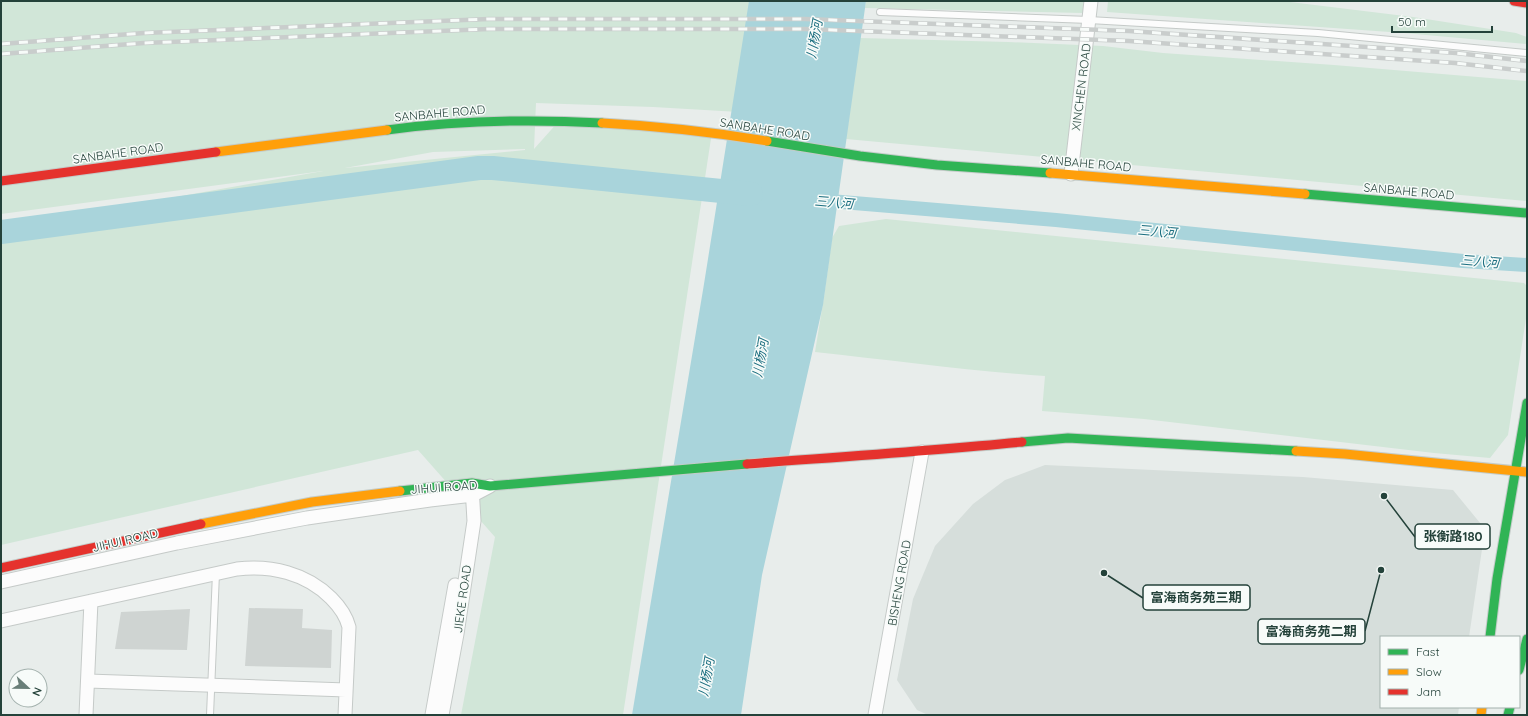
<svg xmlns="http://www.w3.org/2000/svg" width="1528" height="716" font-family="Quicksand,'Noto Sans SC',sans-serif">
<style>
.built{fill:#d6dedb}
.green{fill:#d1e6d8;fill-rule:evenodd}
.water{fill:#a9d4db}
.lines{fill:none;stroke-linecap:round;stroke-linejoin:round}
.canal{stroke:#a9d4db;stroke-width:14}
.river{stroke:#a9d4db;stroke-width:24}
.building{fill:#cfd4d2}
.lane-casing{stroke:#c5cac8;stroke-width:8}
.street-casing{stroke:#c5cac8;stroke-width:15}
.fast-casing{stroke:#c3cbc8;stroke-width:11}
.slow-casing{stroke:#c3cbc8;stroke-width:11}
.jam-casing{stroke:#c3cbc8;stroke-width:11}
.lane{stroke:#fcfcfc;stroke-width:6}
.street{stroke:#fcfcfc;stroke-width:13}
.fast{stroke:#30b455;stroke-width:9}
.slow{stroke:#ff9f0a;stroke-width:9}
.jam{stroke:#e5322d;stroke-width:9}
.rail-casing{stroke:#c9cdcc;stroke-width:4.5}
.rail{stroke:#f7fbf9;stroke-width:3;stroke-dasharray:9;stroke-linecap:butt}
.labels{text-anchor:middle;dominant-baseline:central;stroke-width:3;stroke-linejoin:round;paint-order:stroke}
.street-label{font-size:12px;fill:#24423a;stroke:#f7fbf9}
.water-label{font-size:13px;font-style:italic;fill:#1c6f80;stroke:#f7fbf9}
.leader{fill:none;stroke:#24423a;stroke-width:1.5}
.callout-dot{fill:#24423a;stroke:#f7fbf9;stroke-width:1.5}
.callout{fill:#f7fbf9;stroke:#24423a;stroke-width:1.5}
.callout-label{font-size:13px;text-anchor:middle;font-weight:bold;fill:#24423a}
</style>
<rect width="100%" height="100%" fill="#e8edeb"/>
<path class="built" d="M1045,465L1303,477L1453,490L1485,529L1469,637H1381V707H1459L1458,715H928L917,710L897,680L913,599L935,546L973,504L1005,480Z"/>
<path class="green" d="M1,1H753L739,112L653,107L536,103L534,149L559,121L712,132L623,715H461L495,537L418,450L1,545V228L323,171L1,214ZM525,149V150L345,168L433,152Z
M866,1H1084L1083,13L865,8Z
M1108,1H1282L1413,17L1516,33L1527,37V44L1404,33L1107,12Z
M860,38L1008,42L1103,46L1163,53L1334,65L1527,81V201L846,139Z
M886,219L1524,283L1527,286V312L1508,435L1490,458L1434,453L1144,419L1042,411L1045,376C968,371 891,360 815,352L824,297L832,238L839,226Z"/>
<path class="water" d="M749,1H866L823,305L762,575L741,715H632L704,284Z"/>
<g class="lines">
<path class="canal" d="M818,200L1056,220L1463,261L1527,265"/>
<path class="river" d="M1,232L479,168H493L751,194"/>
</g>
<path class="building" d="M249,608L303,609L302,628L332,630L331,668L245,666Z
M190,609L187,650L115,649L121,612Z"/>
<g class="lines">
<g class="lane-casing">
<path id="lane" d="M880,12L1089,20L1318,33L1527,53
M210,715L216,573"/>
</g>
<g class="street-casing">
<path id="street" d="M1071,174L1091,1
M1,582L177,543L307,518L430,500L473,495L490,486
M1,621L237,569C271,565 306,573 331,598C339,606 346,615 349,627L345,715
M88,681L346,690
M86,715L91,601
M432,715L455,585
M442,715L457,634L474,521L472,487
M875,715L922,452"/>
</g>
<g class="fast-casing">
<path id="fast" d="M387,130C460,120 529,119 602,123
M767,141L860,156L937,165L1050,173
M1305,194L1527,213
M1022,442L1068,438L1296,451
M400,491L472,483L490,486L747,464
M1490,637L1497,579L1527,403
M1519,670L1527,639
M1508,715L1510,707"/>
</g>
<g class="slow-casing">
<path id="slow" d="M602,123C658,126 712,132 767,141
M216,152L387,130
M1050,173L1305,194
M1296,451L1345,454L1527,472
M201,524L312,502L400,491
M1481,715L1482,707"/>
</g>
<g class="jam-casing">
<path id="jam" d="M1514,1L1527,3
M1,181L216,152
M747,464C839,457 930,451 1022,442
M1,568L201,524"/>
</g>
<use href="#lane" class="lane"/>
<use href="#street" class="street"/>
<use href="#fast" class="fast"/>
<use href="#slow" class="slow"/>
<use href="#jam" class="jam"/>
<g class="rail-casing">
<path id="rail" d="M1,44L144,33L489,19H805L1129,31L1456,53L1527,61
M1,54L144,43L489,29H805L1129,41L1455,63L1527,71"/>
</g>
<use href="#rail" class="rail"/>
</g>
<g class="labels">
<g class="street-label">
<text transform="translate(1081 87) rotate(-83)">XINCHEN ROAD</text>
<text transform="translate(440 113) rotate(-5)">SANBAHE ROAD</text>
<text transform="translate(765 129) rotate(9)">SANBAHE ROAD</text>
<text transform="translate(118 153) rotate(-8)">SANBAHE ROAD</text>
<text transform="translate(1086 163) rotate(5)">SANBAHE ROAD</text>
<text transform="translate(1409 191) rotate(5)">SANBAHE ROAD</text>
<text transform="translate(444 487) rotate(-4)">JIHUI ROAD</text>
<text transform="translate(125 540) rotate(-13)">JIHUI ROAD</text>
<text transform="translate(899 583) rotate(-80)">BISHENG ROAD</text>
<text transform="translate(462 599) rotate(-82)">JIEKE ROAD</text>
</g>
<g class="water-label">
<text transform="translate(814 39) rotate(-80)">川杨河</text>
<text transform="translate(834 202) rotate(5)">三八河</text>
<text transform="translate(1157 231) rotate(5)">三八河</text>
<text transform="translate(1480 261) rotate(5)">三八河</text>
<text transform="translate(760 358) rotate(-80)">川杨河</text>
<text transform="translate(706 677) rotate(-80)">川杨河</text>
</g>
</g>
<path class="leader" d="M1384 496L1415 537M1104 573L1143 598M1381 570L1365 631"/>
<g class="callout-dot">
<circle cx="1384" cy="496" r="4"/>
<circle cx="1104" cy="573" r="4"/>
<circle cx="1381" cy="570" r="4"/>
</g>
<g class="callout">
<rect x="1415" y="524" width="75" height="25" rx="4"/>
<rect x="1143" y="585" width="107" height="25" rx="4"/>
<rect x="1258" y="619" width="107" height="25" rx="4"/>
</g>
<g class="callout-label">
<text x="1453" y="541">张衡路180</text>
<text x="1196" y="602">富海商务苑三期</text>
<text x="1311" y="636">富海商务苑二期</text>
</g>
<rect width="1528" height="716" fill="none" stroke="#24423a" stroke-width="4"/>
<rect x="1380" y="636" width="140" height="72" fill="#f7fbf9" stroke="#a3b1ad"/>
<rect x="1388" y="649" width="20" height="6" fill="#30b455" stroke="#a3b1ad"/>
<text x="1416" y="656" font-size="12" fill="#24423a">Fast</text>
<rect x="1388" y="669" width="20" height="6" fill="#ff9f0a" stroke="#a3b1ad"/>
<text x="1416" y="676" font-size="12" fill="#24423a">Slow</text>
<rect x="1388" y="689" width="20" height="6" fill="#e5322d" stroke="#a3b1ad"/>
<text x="1416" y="696" font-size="12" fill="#24423a">Jam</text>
<g transform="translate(28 688) rotate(112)"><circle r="19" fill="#f7fbf9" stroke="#a3b1ad"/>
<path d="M0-3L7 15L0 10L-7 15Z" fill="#697e78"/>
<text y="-6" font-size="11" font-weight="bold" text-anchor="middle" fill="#24423a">N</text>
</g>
<path d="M1392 26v6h100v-6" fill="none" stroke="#24423a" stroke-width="2"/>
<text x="1398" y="26" font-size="12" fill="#24423a" stroke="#f7fbf9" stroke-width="3" paint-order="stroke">50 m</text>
</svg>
